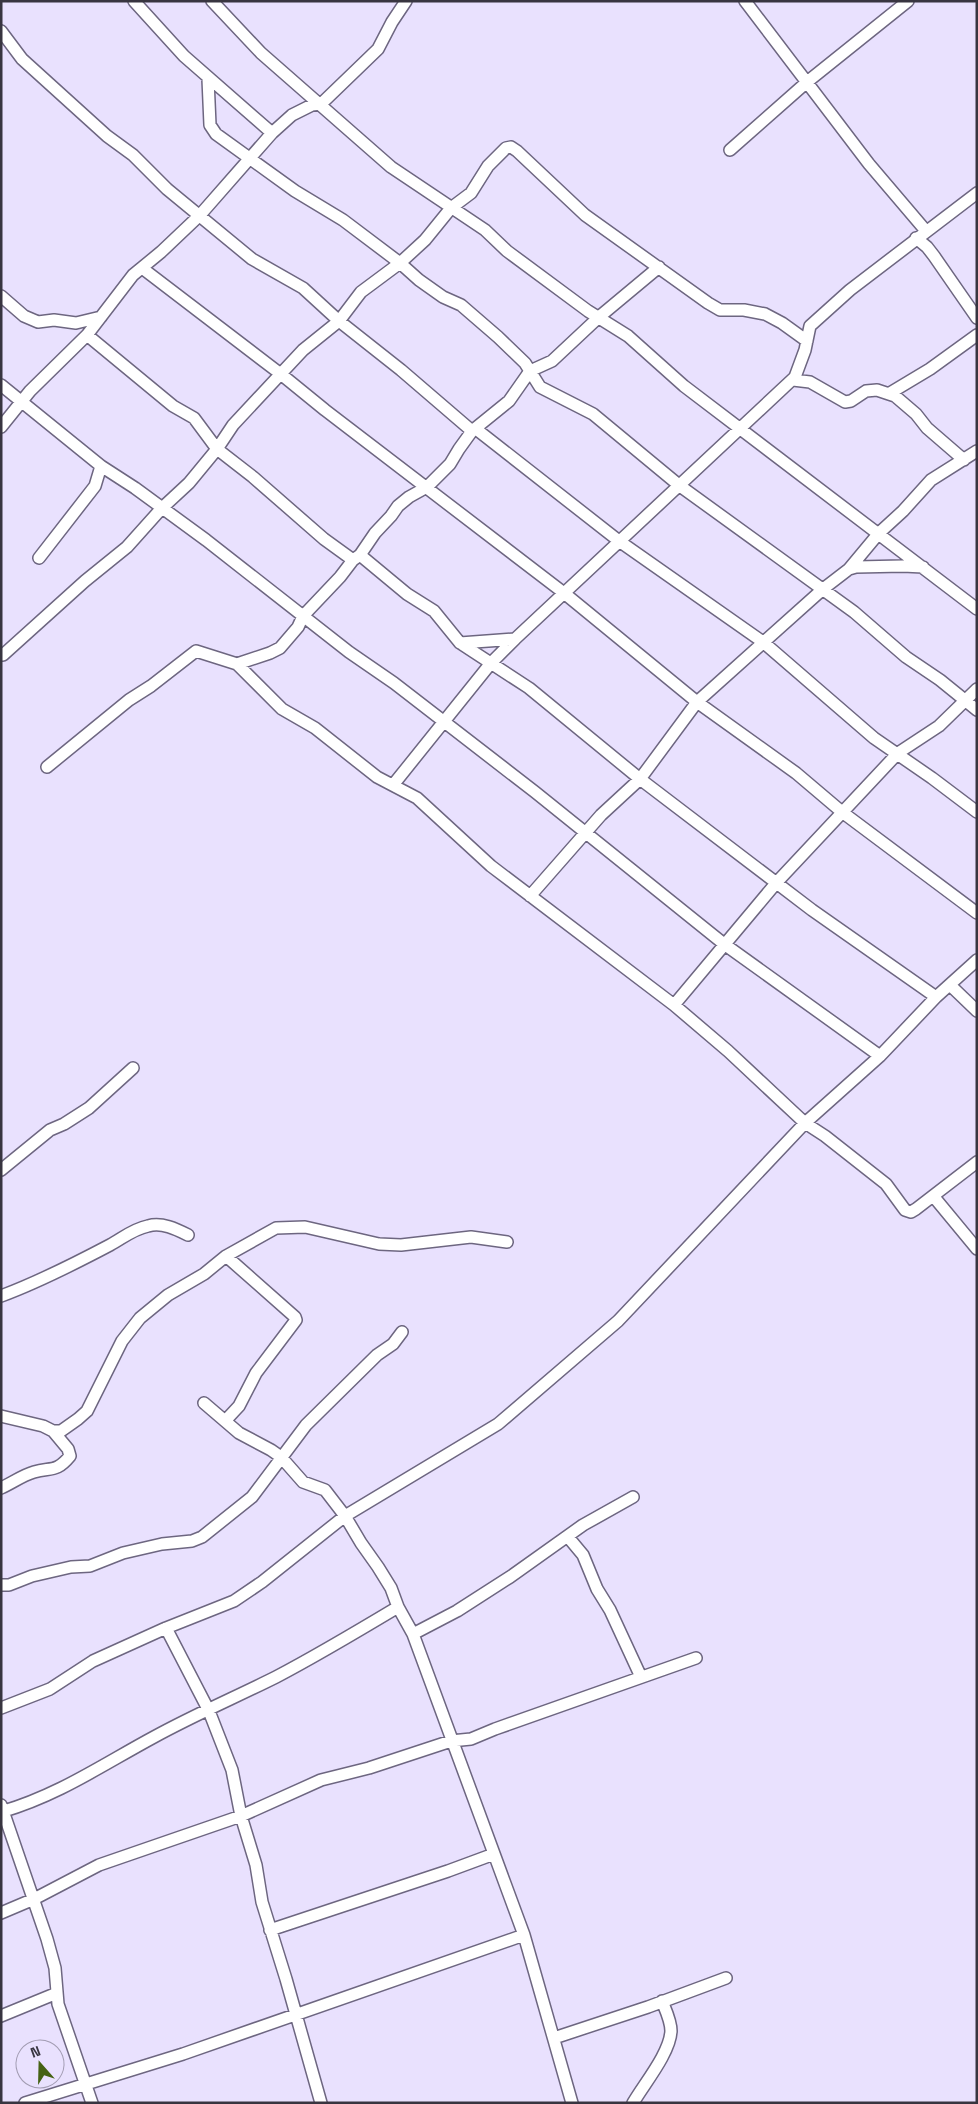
<svg xmlns="http://www.w3.org/2000/svg" width="978" height="2104" font-family="'Space Grotesk',sans-serif">
<style>
.lines{fill:none;stroke-linecap:round;stroke-linejoin:round}
.minor-casing{stroke:#6d6680;stroke-width:14}
.minor{stroke:#fff;stroke-width:11}
</style>
<rect width="100%" height="100%" fill="#e9e1fe"/>
<g class="lines">
<g class="minor-casing">
<path id="minor" d="M134,1L184,56L272,133
M212,1L261,53L391,167L485,230L507,251L588,311L628,336L684,386L977,609
M745,1L869,164L926,231
M1,31L22,59L107,136L133,155L167,189L252,259L303,288L339,321L401,370L472,431
M208,79L210,125L216,134L295,191L343,220L400,263L419,280L443,297L461,305L498,337L525,363L540,387L593,414L680,486L854,612L906,657L940,680L977,710
M730,150L807,82L908,1
M916,238L927,247L934,256L977,318
M142,268L282,375L325,410L564,593L697,702L796,773L842,812L977,913
M1,296L24,316L38,322L54,320L76,323L101,317
M87,335L173,406L194,418L217,449L253,477L324,539L353,560
M793,380L810,382L845,402L851,401L866,391L877,390L895,396L916,414L927,428L964,460
M1,385L101,466L135,488L206,540L349,652L394,683L535,792L724,944L880,1056
M890,393L930,369L977,335
M1,427L30,391L87,335L133,275L161,252L200,215L272,133L292,115L312,105L321,104L378,49L392,22L406,1
M476,429L619,541L763,642L874,738L932,778L977,812
M360,555L407,594L434,611L460,643L529,688L640,779L812,910L936,997
M39,558L95,486L101,466
M849,569L879,533L903,511L931,480L977,451
M460,643L515,639
M3,655L85,581L127,547L161,509L189,483L217,449L233,425L303,350L339,321L361,292L400,263L425,240L451,208L471,193L488,166L506,148L511,147L517,151L585,215L708,303L720,310H744L765,314L782,323L807,341
M237,664L282,709L315,728L377,777L417,798L491,866L674,1005L728,1051L805,1123L825,1136L886,1184L905,1210L911,1212L916,1209L977,1162
M47,767L129,700L151,686L196,651L237,664L270,653L280,648L298,627L303,616L340,577L353,560L360,555L375,533L391,516L398,506L409,497L427,487L450,464L459,449L472,431L509,401L530,371L552,361L599,317L659,267
M393,785L491,663L515,639L795,377L805,350L810,326L850,290L977,193
M530,896L601,815L640,779L697,702L823,589L849,569L856,567L903,566L923,567
M951,986L977,1011
M674,1005L777,882L898,753L939,726L977,689
M1,1170L50,1130L64,1124L89,1108L133,1068
M934,1197L977,1249
M1,1296C39,1282 74,1264 110,1245C123,1238 133,1229 148,1226C162,1222 176,1229 188,1235
M204,1403L239,1433L271,1450L281,1457L303,1482L325,1490L345,1516L361,1543L378,1567L391,1588L398,1607L413,1634L524,1935L572,2103
M1,1416L43,1426L53,1431H61L78,1419L87,1411L122,1341L140,1318L168,1295L204,1274L226,1256L276,1228L305,1227L379,1244L401,1245L471,1237L507,1242
M225,1421L239,1406L256,1373L296,1320L295,1317L226,1256
M1,1488C12,1483 23,1475 34,1472C51,1467 56,1473 70,1456L68,1449L53,1431
M568,1537L583,1555L597,1589L610,1610L641,1677
M1,1585H9L32,1576L71,1567L90,1566L123,1553L162,1544L192,1541L202,1537L252,1497L306,1425L377,1355L393,1344L402,1332
M166,1628L209,1711L232,1770L241,1816L256,1865L262,1902L286,1979L321,2103
M413,1634L457,1611L510,1577L583,1525L633,1497
M1,1708L50,1689L93,1661L166,1628L234,1601L262,1582L345,1516L498,1424L618,1321L805,1123L880,1056L936,997L977,960
M1,1805L47,1939L55,1968L58,2004L92,2103
M1,1812C59,1795 102,1765 154,1737C194,1715 236,1697 276,1677C318,1655 358,1631 398,1607
M1,1913L34,1899L99,1865L241,1816L321,1780L369,1768L451,1741L471,1739L495,1729L696,1658
M270,1930L448,1871L494,1854
M1,2016L57,1993
M554,2038L648,2007L726,1978
M25,2103L183,2054L524,1935
M633,2103C644,2084 670,2053 671,2031C671,2021 666,2011 662,2001"/>
</g>
<use href="#minor" class="minor"/>
</g>
<rect width="978" height="2104" fill="none" stroke="#383540" stroke-width="5"/>
<g transform="translate(40 2064) rotate(340)"><circle r="24" fill="#e9e1fe" stroke="#a29cb2"/>
<path d="M0-4L9 19L0 12L-9 19Z" fill="#456214"/>
<text y="-8" font-size="14" font-weight="bold" text-anchor="middle" fill="#383540">N</text>
</g>
</svg>
